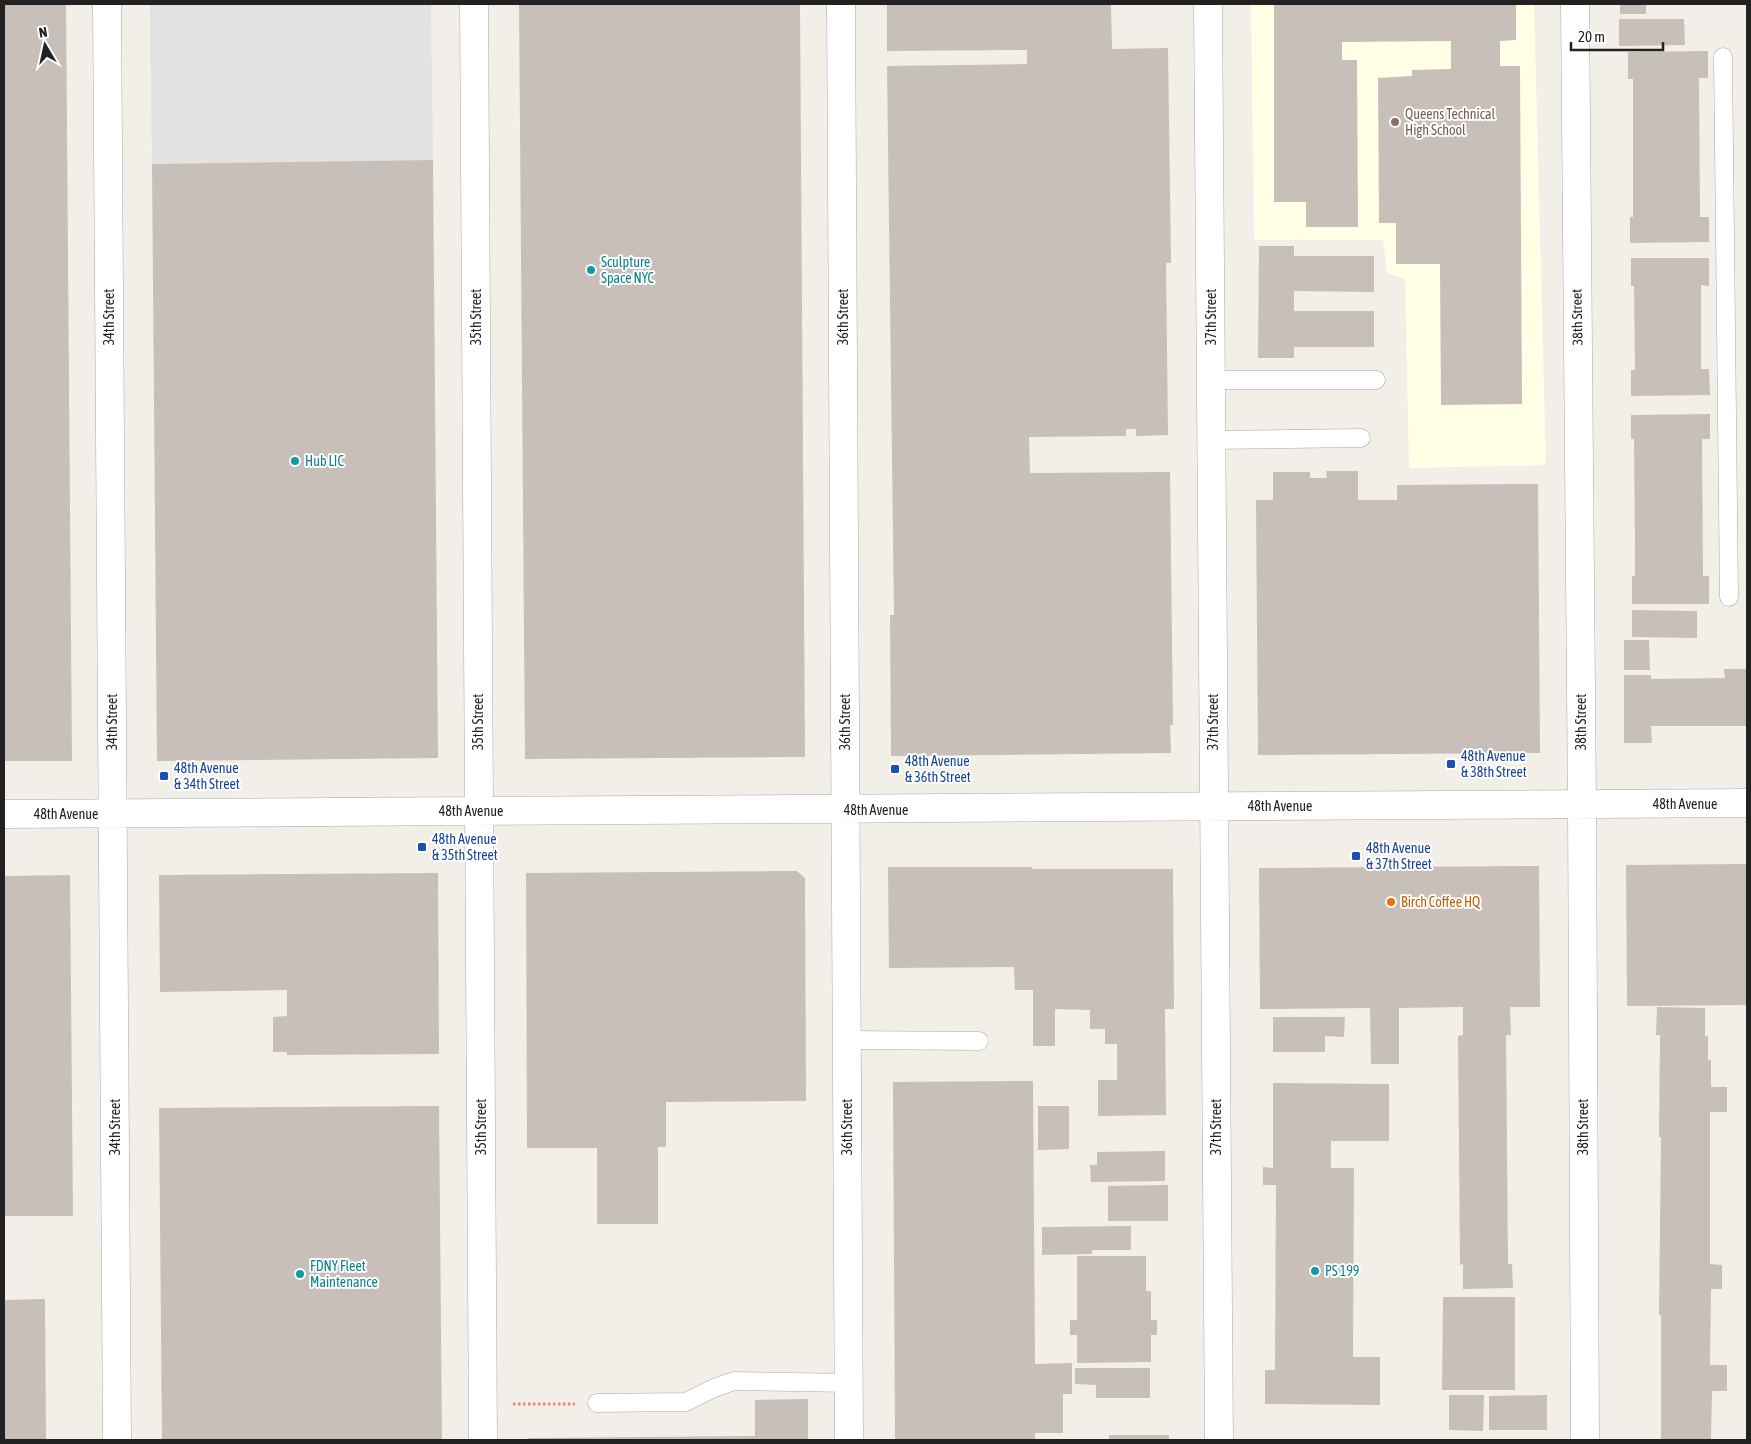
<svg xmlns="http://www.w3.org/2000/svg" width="1751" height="1444" font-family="'Asap Condensed',sans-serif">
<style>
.education{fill:#ffffe5}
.parking{fill:#e2e2e2}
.building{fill:#c7bfb8}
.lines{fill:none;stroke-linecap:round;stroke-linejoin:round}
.lane-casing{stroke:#a9a9a9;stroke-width:19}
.street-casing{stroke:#a9a9a9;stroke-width:29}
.path{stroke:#fa8072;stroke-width:3;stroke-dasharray:2.5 2.5;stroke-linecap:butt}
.lane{stroke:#fff;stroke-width:18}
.street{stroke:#fff;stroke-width:28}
.education-dot{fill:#8d6e63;stroke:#fff;stroke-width:2}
.culture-dot{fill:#0f9aa8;stroke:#fff;stroke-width:2}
.transit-dot{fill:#1a4fb4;stroke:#fff;stroke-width:2}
.food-dot{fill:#e8710a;stroke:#fff;stroke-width:2}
.labels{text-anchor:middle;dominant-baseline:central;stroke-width:4;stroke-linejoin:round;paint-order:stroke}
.education-label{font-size:14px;fill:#785e54;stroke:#fff;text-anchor:start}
.culture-label{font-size:14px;fill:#0d838f;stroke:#fff;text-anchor:start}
.street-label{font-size:14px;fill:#222;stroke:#fff}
.transit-label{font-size:14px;fill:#164399;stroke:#fff;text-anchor:start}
.food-label{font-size:14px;fill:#c56008;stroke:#fff;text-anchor:start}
</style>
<rect width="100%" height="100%" fill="#f2efe9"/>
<path class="education" d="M1251,4H1534L1546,465L1409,468L1405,279L1387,273L1383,240H1254Z"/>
<path class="parking" d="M150,4H431L433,160L152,164Z"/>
<path class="building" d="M4,4H66L72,761H4Z
M519,4H800L805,757L525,759Z
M887,4H1111L1112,49L1168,48L1171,263H1166L1168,435L1136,436V429H1126V436L1029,437L1030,473L1170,472L1173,725H1170L1171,753L891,756L890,615H894L887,66L1027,64V50L887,51Z
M1274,4H1516V40L1500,41V66H1520L1522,404L1441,405L1440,264H1396V223H1379L1378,78L1412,76V70L1451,69V41L1342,42V60H1357L1358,227H1306V202H1274Z
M1620,4H1646V14H1620Z
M1619,19H1684L1685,45L1619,46Z
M1708,51V78H1699L1700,217H1709V242L1630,243V217H1633V79H1628V52Z
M433,160L438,758L157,761L152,164Z
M1259,246H1294V256H1374V292L1294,291V311H1374V347H1294V358H1258Z
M1631,258H1709V286L1701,285V369H1709L1710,395L1631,396V370H1635L1634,286H1631Z
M1710,414V439H1702L1703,576H1709V604H1632V576H1635V549L1634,439H1631V415Z
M1326,471H1358V500H1397V485L1538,484L1540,753L1258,755L1256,500H1273V472H1310V478H1327Z
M1632,610L1697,611V638L1632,637Z
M1624,640H1649L1650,670H1624Z
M1724,669H1747V726H1651L1652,743H1624V675H1651V679L1725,678Z
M1747,864V1005L1627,1006L1626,865Z
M1539,866L1540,1007H1510L1511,1035H1506L1508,1264H1512L1513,1288L1463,1289V1264L1460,1265L1458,1036L1463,1035V1007L1399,1008V1064H1371L1370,1008L1260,1009L1259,868Z
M888,867H1032V869H1173L1174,1009H1165L1166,1115L1098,1116V1080H1117V1044H1105V1029H1090V1010L1055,1009V1046H1033V990H1015L1014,967L889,968Z
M797,871L805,878L806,1101L666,1102V1147H658V1224H597V1148H527L526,873Z
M438,873L439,1054L287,1055V1052H273V1017L287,1016V990L160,992L159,875Z
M70,875L73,1216H4V876Z
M1657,1007L1705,1008V1036H1708V1060H1711V1087H1727V1112H1710V1264L1722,1265V1289H1711L1710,1365H1727V1391H1712L1711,1440H1661V1315H1659L1661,1137H1659L1660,1035H1656Z
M1273,1017H1345L1344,1037L1325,1036V1052H1273Z
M1033,1081L1035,1364L1072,1363V1394H1063V1433H1035V1440H895L893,1082Z
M1273,1083L1389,1084V1141H1331V1168H1354L1353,1357H1380V1405L1265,1404V1370H1275L1276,1185H1263V1167L1273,1168Z
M439,1106L442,1440H162L159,1108Z
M1038,1106H1069V1149L1038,1150Z
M1165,1151V1181L1091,1182L1090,1165H1097V1152Z
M1168,1185V1221H1108V1186Z
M1131,1226V1250H1092V1254L1042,1255V1227Z
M1077,1256H1146V1291H1151V1320H1157V1335H1151V1362L1077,1363V1335H1070V1320H1077Z
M1443,1297H1515V1390H1442Z
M45,1299L46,1440H4V1300Z
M1075,1368H1150V1398H1096V1385L1075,1384Z
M1449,1395H1484L1483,1431L1449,1430Z
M1547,1395V1430H1489V1396Z
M808,1399V1440H528V1438L755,1436V1400Z
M1109,1435H1169V1440H1109Z"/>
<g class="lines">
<g class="lane-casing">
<path id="lane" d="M1723,57L1729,597
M1211,380H1376
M1212,440L1361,438
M847,1040L979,1041
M597,1403L686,1402L714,1388L734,1381L849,1383"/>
</g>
<g class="street-casing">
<path id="street" d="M107,4L117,1440
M474,4L483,1440
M841,4L849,1440
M1208,4L1219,1440
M1575,4L1582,805L1585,1440
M4,814L1747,803"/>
</g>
<path class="path" d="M513,1404H575"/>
<use href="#lane" class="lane"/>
<use href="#street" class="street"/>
</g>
<circle class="education-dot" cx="1395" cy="122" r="5"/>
<g class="culture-dot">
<circle cx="591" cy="270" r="5"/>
<circle cx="295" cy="461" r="5"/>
<circle cx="1315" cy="1271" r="5"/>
<circle cx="300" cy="1274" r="5"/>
</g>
<g class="transit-dot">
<rect x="1446" y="759" width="10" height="10" rx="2.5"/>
<rect x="890" y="764" width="10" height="10" rx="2.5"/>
<rect x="159" y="771" width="10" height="10" rx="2.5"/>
<rect x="417" y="842" width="10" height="10" rx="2.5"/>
<rect x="1351" y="851" width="10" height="10" rx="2.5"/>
</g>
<circle class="food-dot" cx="1391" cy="902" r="5"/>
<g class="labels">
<g class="education-label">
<text x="1405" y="114">Queens Technical<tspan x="1405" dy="16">High School</tspan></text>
</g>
<g class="culture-label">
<text x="601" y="262">Sculpture<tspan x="601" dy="16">Space NYC</tspan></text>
<text x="305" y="461">Hub LIC</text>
<text x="310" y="1266">FDNY Fleet<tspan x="310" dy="16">Maintenance</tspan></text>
<text x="1325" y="1271">PS 199</text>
</g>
<g class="street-label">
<text transform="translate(109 317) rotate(-90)">34th Street</text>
<text transform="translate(476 317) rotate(-90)">35th Street</text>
<text transform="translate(843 317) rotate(-90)">36th Street</text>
<text transform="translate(1211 317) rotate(-90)">37th Street</text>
<text transform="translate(1577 317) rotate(-91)">38th Street</text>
<text transform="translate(112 722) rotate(-90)">34th Street</text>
<text transform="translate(478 722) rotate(-90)">35th Street</text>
<text transform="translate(845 722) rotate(-90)">36th Street</text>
<text transform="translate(1213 722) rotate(-90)">37th Street</text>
<text transform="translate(1581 722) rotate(-90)">38th Street</text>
<text x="1685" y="804">48th Avenue</text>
<text x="1280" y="806">48th Avenue</text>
<text x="876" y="810">48th Avenue</text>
<text x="471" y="811">48th Avenue</text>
<text x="66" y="814">48th Avenue</text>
<text transform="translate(115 1127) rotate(-90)">34th Street</text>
<text transform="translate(481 1127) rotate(-90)">35th Street</text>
<text transform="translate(847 1127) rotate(-90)">36th Street</text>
<text transform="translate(1216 1127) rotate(-90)">37th Street</text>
<text transform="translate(1583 1127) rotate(-90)">38th Street</text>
</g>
<g class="transit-label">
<text x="1461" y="756">48th Avenue<tspan x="1461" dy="16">&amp; 38th Street</tspan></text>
<text x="905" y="761">48th Avenue<tspan x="905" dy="16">&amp; 36th Street</tspan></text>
<text x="174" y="768">48th Avenue<tspan x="174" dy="16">&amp; 34th Street</tspan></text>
<text x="432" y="839">48th Avenue<tspan x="432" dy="16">&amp; 35th Street</tspan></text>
<text x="1366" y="848">48th Avenue<tspan x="1366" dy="16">&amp; 37th Street</tspan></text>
</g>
<g class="food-label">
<text x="1401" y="902">Birch Coffee HQ</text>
</g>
</g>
<rect width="1751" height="1444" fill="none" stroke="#222222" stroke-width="10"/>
<g transform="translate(45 45) rotate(351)" stroke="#ffffff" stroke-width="4" paint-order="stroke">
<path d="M0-4L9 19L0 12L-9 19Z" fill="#222222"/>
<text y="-8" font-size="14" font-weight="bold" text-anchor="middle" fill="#222222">N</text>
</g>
<path d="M1571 42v8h92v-8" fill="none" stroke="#222222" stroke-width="2.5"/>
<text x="1578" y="42" font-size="15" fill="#222222" stroke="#ffffff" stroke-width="4" paint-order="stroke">20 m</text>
</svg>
